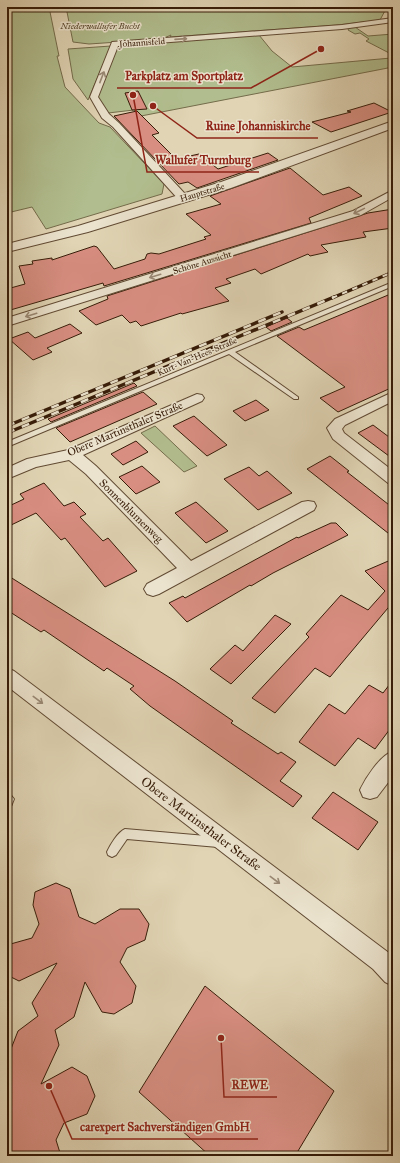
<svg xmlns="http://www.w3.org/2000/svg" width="400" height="1163" font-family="'IM FELL Great Primer',serif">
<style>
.green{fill:#b1bd8e;stroke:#746c4b}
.building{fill:#d88e81;stroke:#371c08}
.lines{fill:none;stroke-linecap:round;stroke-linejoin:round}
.service-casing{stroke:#614a33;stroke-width:2}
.minor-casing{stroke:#614a33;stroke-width:2}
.tertiary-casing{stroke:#614a33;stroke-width:2}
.service{fill:#ebe3ce;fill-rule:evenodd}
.minor{fill:#ebe3ce;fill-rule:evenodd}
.tertiary{fill:#ebe3ce;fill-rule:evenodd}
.rail-far1-casing{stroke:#371c08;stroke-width:3}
.rail-casing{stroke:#371c08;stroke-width:3.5}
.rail-far1{stroke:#ebe3ce;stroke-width:2;stroke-dasharray:5.5;stroke-linecap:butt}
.rail{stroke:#ebe3ce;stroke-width:2.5;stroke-dasharray:8;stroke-linecap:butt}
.oneway{stroke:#9a8975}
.labels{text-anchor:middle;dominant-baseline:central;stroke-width:3;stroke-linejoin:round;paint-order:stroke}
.far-park-label{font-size:9px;font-style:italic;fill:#56442a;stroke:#ebe3ce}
.far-street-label{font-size:9px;fill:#371c08;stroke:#ebe3ce}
.street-label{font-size:11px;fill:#371c08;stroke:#ebe3ce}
.near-street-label{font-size:13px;fill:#371c08;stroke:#ebe3ce}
.leader{fill:none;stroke:#8f2418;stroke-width:1.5}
.callout-dot{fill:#8f2418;stroke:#ebe3ce;stroke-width:1.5}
.callout-label{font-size:12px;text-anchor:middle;font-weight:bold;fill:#8f2418;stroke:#ebe3ce;stroke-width:3;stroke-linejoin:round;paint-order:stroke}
</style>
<rect width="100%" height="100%" fill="#e0d4b4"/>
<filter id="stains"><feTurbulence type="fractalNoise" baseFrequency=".005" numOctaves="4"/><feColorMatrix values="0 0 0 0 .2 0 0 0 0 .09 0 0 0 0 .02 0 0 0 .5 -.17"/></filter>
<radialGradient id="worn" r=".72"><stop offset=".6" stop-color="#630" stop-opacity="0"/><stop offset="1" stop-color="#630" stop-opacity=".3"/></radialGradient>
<path class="green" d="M7,7H49L59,56H57L65,87L99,123L110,127L164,184L162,194L46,229L32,207L7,213Z
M66,7H387L380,20L338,25L170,37L171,35L162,39L89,44L73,42Z
M355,27L368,36L393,34V55L366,41L369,39L360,33L355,34L348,30L349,28Z
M259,35L272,51L292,67L391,58L393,59V67L141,116L134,110L108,113L96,96L117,45Z
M111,46L88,100L73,79L68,49Z
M155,426L197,466L184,472L141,433Z"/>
<path class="building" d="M138,91L147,109L132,110L125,93Z
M374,103L392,112L331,132L312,122L351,112L347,111Z
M137,111L159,133L152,135L176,159L199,154L218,169L268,153L278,160L197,188L188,182L179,184L114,116Z
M290,168L323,195L349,187L362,196L309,218L311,223L104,286L103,283L7,311V289L25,284L19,266L33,264L32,261L52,258V260L94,246L97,247L114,269L145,259L147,254L151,253L159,254L206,239L204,237L211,235L186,214L221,204L210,196Z
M393,209V228L363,232L366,237L321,245L328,252L310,256L308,254L261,274L255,269L226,279L231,283L215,288L229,301L182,314L181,313L141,326L136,321L130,323L122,315L96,325L79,311L108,299L107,296L368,213Z
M393,293V387L338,412L320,398L345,387L277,336L299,327L304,330Z
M287,318L292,322L271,331L266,327Z
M70,324L82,333L47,348L52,352L33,360L9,339L28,332L35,338Z
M134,383L137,386L51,422L48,419Z
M143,392L157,404L70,442L56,428Z
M256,400L269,410L245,421L233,411Z
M194,416L227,445L207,456L173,426Z
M373,425L393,440V459L358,433Z
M136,441L148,452L123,465L111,454Z
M330,456L349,471L347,472L393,508V537L307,469Z
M142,466L160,482L136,494L119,477Z
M249,467L259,476L267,471L292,493L258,510L224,479Z
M44,483L64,506L74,502L86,514L80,517L103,541L108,538L137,571L105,587L65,538L61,540L36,513L7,527V507L24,499L20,494Z
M196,502L228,531L206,543L175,513Z
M331,523H336L348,535L273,573L251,586L250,585L187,622L169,603L183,596L185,598L297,537L298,538Z
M393,559V602L330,677L315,668L275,713L252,698L309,637L306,634L341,595L368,610L385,591L365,571Z
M7,575L175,681L233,721L231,723L278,754L281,752L296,762L280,781L302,796L293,807L150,706L130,689L134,686L107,668L104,671L44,630L41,632L7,610Z
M275,615L291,624L231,684L210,669L235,645L243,651Z
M393,680V725L375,749L358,738L335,766L299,742L329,704L345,714L369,685L383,693Z
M333,792L378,822L358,850L312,818Z
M56,883L70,889L79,917L95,924L120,909H139L149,924L145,940L127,948L120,962L136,986L132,1003L114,1014L102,1012L85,982L74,1017L55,1030L59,1045L41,1084L72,1067L87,1076L95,1096L87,1114L64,1123L56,1140L61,1156H11V1152L7,1150V1059L18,1031L38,1016L32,1003L57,963L19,981L7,975V945L32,938L39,924L33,905L35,892Z
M205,986L334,1091L295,1156H210L139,1092Z"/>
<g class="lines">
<g class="service-casing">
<path id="service" d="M393,282V286L235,352L298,397V399H294L229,354L7,447V442Z
M7,793L10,794L14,799L10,809L7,810Z
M125,829L218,837L222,839L223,842L222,845L218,847L127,839L116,855L112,857L108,855L107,852C110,845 118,832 125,829Z"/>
</g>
<g class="minor-casing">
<path id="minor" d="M393,18V22L342,29L118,46L98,97L109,114L119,123L187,196L188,198L187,200H179L113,127L102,118L90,97L112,42L342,25Z
M393,190V197L361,215L7,326V318L353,211Z
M393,392V401L345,425L342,429L344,433L393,471V484L388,483L333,439L327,428L335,419Z
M197,394L202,395L204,398L202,401L83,455L96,466L191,561L302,502L308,501L314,502L316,506L314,510L159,594L153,596L147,594L144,589L147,584L177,568L86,474L69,460L36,467L7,479V468L27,459L68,450Z
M7,668L14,671L389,953L393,957V986L385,982L373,969L7,686Z
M393,751V776L377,797L370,799L363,797L360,790C366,777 380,756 393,751Z"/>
</g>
<g class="tertiary-casing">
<path id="tertiary" d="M393,121V128L231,188L88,232L7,252V244L78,226L221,182Z"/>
</g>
<use href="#service" class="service"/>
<use href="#minor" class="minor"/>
<use href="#tertiary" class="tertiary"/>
<g class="rail-far1-casing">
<path id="rail-far1" d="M332,298L393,272"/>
</g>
<g class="rail-casing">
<path id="rail" d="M7,426L282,312
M7,433L334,297"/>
</g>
<use href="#rail-far1" class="rail-far1"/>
<use href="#rail" class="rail"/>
</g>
<defs><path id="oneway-shaft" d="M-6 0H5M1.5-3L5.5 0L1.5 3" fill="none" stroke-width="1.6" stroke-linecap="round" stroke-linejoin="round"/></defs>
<g class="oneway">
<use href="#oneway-shaft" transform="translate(181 39) rotate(-4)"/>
<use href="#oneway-shaft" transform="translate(102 77) rotate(-69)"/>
<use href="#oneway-shaft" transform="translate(359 211) rotate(154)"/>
<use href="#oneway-shaft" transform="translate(155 276) rotate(163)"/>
<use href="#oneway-shaft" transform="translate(31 315) rotate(163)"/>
<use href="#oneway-shaft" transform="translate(38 700) rotate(37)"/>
<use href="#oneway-shaft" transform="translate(275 880) rotate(37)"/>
</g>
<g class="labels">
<g class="far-park-label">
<text x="100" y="25">Niederwallufer Bucht</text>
</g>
<g class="far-street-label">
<text transform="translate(142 42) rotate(-4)">Johannisfeld</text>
<text transform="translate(202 192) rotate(-17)">Hauptstraße</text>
<text transform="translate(202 262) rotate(-17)">Schöne Aussicht</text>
<text transform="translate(197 356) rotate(-23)">Kurt-Van-Hees-Straße</text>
</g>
<g class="street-label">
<text transform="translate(125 429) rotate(-23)">Obere Martinsthaler Straße</text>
<text transform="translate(131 511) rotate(45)">Sonnenblumenweg</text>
</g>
<g class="near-street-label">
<text transform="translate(201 824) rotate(37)">Obere Martinsthaler Straße</text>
</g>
</g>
<path class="leader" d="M321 49L251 88H117M153 106L197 138H318M133 95L147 172H259M221 1038L224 1097H277M49 1086L72 1139H258"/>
<g class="callout-dot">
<circle cx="321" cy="49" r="4"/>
<circle cx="153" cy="106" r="4"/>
<circle cx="133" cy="95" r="4"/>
<circle cx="221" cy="1038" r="4"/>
<circle cx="49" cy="1086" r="4"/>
</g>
<g class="callout-label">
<text x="184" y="80">Parkplatz am Sportplatz</text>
<text x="258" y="130">Ruine Johanniskirche</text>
<text x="203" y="164">Wallufer Turmburg</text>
<text x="250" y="1089">REWE</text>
<text x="165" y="1131">carexpert Sachverständigen GmbH</text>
</g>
<rect width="400" height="1163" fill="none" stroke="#e0d4b4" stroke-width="24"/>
<rect x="8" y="8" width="384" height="1147" fill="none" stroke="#371c08" stroke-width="2"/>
<rect x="12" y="12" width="376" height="1139" fill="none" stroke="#371c08"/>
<rect width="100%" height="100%" filter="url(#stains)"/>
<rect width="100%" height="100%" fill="url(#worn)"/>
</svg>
